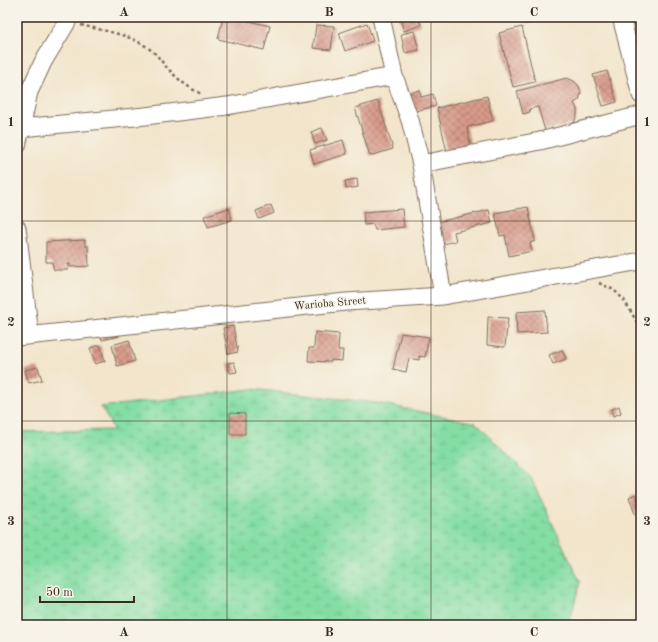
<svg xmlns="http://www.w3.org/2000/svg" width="658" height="642" font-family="'Old Standard TT',serif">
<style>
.wetland{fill:url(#wetland-marsh);stroke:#608461}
.building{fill:url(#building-cross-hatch)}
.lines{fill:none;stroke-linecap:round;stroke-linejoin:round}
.minor-casing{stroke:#7b6b5b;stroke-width:19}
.path{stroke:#7b6b5b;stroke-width:2.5;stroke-dasharray:3 3;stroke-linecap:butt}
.minor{stroke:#fff;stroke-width:17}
.grid{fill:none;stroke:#3b2a1e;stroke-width:1;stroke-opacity:0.55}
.labels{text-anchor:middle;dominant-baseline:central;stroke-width:3;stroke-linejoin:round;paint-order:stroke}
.street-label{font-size:11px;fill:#3b2a1e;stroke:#f7f3e8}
.neatline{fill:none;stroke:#3b2a1e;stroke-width:1.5}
.grid-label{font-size:13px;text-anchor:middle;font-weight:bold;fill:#3b2a1e}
</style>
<defs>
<pattern id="wetland-marsh" width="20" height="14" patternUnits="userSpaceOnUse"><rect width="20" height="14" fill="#84dea4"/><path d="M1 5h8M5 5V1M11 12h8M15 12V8" fill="none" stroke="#73bf8d"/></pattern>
<pattern id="building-cross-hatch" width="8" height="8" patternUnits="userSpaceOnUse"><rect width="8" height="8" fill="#d89b8b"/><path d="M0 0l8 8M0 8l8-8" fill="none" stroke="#b07f71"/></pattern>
</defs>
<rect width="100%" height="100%" fill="#f7f3e8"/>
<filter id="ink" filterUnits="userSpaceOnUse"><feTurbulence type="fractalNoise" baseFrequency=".025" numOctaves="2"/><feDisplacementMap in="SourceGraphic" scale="8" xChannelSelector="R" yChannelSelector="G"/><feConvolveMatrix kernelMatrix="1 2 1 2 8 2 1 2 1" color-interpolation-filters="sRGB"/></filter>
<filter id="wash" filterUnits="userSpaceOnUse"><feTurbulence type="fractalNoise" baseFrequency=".012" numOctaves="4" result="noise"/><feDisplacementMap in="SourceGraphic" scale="16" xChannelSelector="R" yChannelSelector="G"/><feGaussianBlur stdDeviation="0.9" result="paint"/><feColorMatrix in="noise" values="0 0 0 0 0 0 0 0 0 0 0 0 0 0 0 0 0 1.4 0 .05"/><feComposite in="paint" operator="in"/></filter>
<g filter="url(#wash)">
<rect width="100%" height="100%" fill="#f2e5cb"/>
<path class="wetland" d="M252,389L377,403L476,423L531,478L580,582L569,625H17V432L114,430L101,407Z"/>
<g id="blocks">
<path class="building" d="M223,17H232L270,26L264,50L218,39Z
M309,17H333V18L318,20L309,18Z
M399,17H418L421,25L404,31Z
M512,17H523V18L513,20Z
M523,17H544V19L525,24Z
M367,23L373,41L345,51L339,33Z
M316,25L334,26L331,50L313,48Z
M522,27L535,82L513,87L499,33Z
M414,31L419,50L405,53L401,34Z
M607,71L617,102L603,106L593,75Z
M567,78L574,81L579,86L581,93L579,100L574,103L577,109V116L573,124L545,131L538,107L529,109L530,112L523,114L517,91Z
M420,90L421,97L433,94L436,106L415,111L410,93Z
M487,96L493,121L467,127L471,147L447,152L437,108Z
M378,101L393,149L370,156L355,108Z
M322,128L327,140L315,144L311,132Z
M343,140L347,154L314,164L310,150Z
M357,179L358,187L346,189L345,181Z
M271,205L274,213L259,219L256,211Z
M528,207L535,241L530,243L532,251L509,256L505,235L500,236L495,213Z
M229,208L232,220L208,227L204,216Z
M402,209L404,227L375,230L373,224L364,225L363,212Z
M489,210L492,223L454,232L456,241L443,244L438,222Z
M85,240V246H88L89,266L70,267V264H68V270H54L52,262H46V242Z
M545,310L547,332L517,334L516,312Z
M488,317L508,318L505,347L487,345Z
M233,326L238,352L228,354L223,328Z
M117,328L119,336L102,340L100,333Z
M315,332L339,334L338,350H343L342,361L331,360V362L308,361L309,348H314Z
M401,333L429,337L425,357L419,356V360L409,358L406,372L393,369Z
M129,340L135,361L117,366L112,345Z
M100,345L105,361L95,364L90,348Z
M562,350L566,359L553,364L549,355Z
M234,362L237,372L230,373L228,363Z
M38,367L42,380L29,383L25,370Z
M619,406L621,413L613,416L611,410Z
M230,413L245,414V434H230Z
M636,494L641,512L635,514L629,497Z"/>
</g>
</g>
<g filter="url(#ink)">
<use href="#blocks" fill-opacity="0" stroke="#7b6b5b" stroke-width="1"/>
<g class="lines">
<g class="minor-casing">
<path id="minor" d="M381,17L394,76L410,120L421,164L443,296
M621,17L641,95
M21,128L145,116L227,106L394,76
M17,146L29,92L44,60L67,22L68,17
M421,164L540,141L641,115
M17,228L30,335
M17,337L346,302L443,296L641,261"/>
</g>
<path class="path" d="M81,25C104,31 131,34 151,50C156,54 159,58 163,63C173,75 187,88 202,94
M599,283L614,290L624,300L641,329"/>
<use href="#minor" class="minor"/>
</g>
</g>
<path class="grid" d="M227,17V625M431,17V625M17,221H641M17,421H641"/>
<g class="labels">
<g class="street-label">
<text transform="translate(330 304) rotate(-5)">Warioba Street</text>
</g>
</g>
<rect width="658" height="642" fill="none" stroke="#f7f3e8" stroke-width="44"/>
<path d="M40 596v6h94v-6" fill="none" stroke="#3b2a1e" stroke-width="2"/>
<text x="46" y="596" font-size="12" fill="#3b2a1e" stroke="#f7f3e8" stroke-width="3" paint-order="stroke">50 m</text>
<rect x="22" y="22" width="614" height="598" class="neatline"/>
<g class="grid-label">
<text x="124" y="16">A</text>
<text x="329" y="16">B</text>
<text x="534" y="16">C</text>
<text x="11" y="126">1</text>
<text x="647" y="126">1</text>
<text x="11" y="326">2</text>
<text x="647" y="326">2</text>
<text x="11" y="525">3</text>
<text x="647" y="525">3</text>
<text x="124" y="636">A</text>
<text x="329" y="636">B</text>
<text x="534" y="636">C</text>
</g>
</svg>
